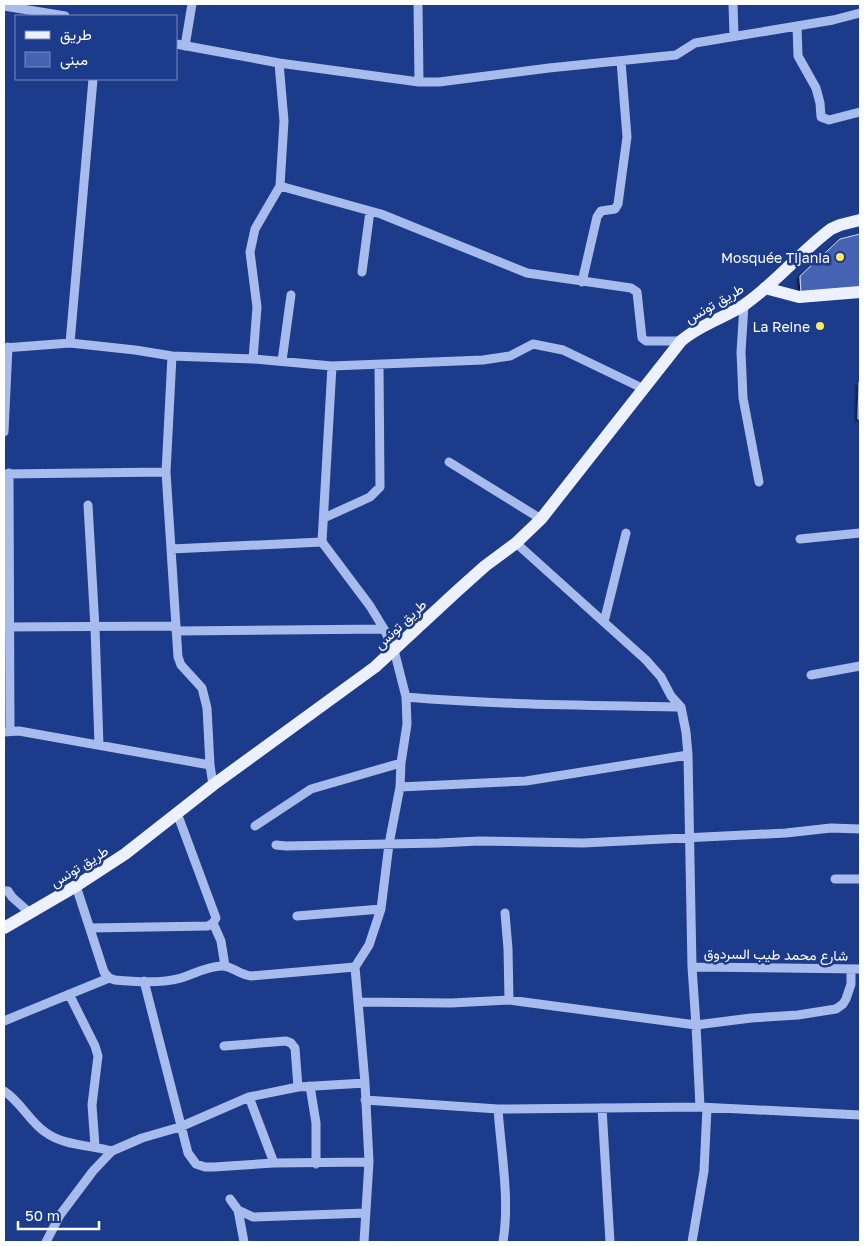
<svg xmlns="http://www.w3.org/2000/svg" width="864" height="1246" font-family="'Golos Text',Vazirmatn,sans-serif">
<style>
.building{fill:#4464b2;stroke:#cddaf9;filter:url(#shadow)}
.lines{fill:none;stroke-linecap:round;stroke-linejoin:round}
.minor{stroke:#a7bcec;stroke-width:9}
.major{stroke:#edf1ff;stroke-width:12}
.poi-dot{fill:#fce965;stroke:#1c3b8a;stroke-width:2}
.labels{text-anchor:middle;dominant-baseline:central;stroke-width:5;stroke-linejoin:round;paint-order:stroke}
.poi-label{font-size:14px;fill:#fff;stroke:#1c3b8a;text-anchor:end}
.street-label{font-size:14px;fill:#fff;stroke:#1c3b8a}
</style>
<defs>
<filter id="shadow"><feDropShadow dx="-2.5" dy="2.5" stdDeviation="1" flood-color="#0009"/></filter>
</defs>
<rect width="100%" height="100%" fill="#1c3b8a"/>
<path class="building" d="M860,234V289L801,294L800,276L840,239Z
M859,382H860V419H858Z"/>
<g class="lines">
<path class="minor" d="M418,4L419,82
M733,4L734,36
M4,6L65,16
M797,26L798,56L816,88L820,103L821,117L829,120L860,112
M176,44L279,63L419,82H439L549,68L676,55L695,43L833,20L860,13
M185,46L192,4
M279,63L284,121L280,186L381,214L527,273L631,288L637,292L642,338L646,341H681
M362,272L370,211
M582,282L597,217L601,211L615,209L618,204L627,137L621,61
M744,305L741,352L743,398L759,482
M70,343L93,79
M4,348L70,343L135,350L172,356L253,359L332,366L483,360L510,356L533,344L563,350L644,389
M172,356L166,472L178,657L181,665L202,688L207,708L210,765L213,785
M253,359L257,307L250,252L255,229L280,186
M282,361L291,295
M332,366L322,542L370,606L384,629L394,650L406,697L407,724L401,763L400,787L389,844L381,909L369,945L355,967L365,1083L369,1162L364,1242
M4,432L8,347
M449,462L541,519
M9,473L10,731
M4,474L166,472
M88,505L95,628L99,745
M324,518L370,497L380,487L379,365
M800,539L860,533
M516,543L646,660L661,677L671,696L681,707L686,732L688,755L692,967L696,1025L700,1107
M171,549L322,542
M604,622L626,533
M4,627L176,626
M176,631L384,629
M811,675L860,666
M406,697C498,705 589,705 681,707
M4,732L19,731L210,765
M400,787L526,781L688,755
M255,826L311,789L401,763
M276,845L286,846L439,843L479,841L583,843L786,833L831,828L860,829
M835,879H860
M76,886L104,972L109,978L115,980C135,982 161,984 181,978C194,974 208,966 222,966C232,966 240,975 251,976L355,967
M4,891H8L12,897L30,913
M505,913L508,949L509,1000
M297,916L381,909
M213,923L221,941L225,966
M90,928L208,926L213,923L216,918L177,813
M692,967L860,969
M144,981L188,1153L196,1164L205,1167H214L274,1163L369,1162
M69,994L95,1046L98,1056L92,1105L95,1146
M359,1002L451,1003L509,1000L696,1025L751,1018L798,1015L836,1009L843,1004L846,999L851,984V969
M4,1021L109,978
M224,1046L286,1041L291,1043L295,1048L298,1087
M310,1086L316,1123V1164
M4,1091C21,1102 29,1121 45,1132C64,1146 90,1145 112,1151
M249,1097L274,1163
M365,1100L498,1109L700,1107L860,1115
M602,1108L610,1242
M498,1109C501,1152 510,1199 503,1242
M230,1199L238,1210L253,1217L366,1213
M238,1210L244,1242
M46,1242L60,1215L93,1171L112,1151L142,1138L180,1127L249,1097L298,1087L365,1083
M692,1242L704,1171L707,1108"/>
<path class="major" d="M765,288L799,297L860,292
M4,928L76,886L125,854L213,785L375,667L456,592L485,566L516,543L541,519L681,341C699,325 724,318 744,305C776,283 800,252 831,229L840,225L860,220"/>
</g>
<g class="poi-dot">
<circle cx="840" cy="257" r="5"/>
<circle cx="820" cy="326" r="5"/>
</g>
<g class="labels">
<g class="poi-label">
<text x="830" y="257">Mosquée Tijania</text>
<text x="810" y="326">La Reine</text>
</g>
<g class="street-label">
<text transform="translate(714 303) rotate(-30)">طريق تونس</text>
<text transform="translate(400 624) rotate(-43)">طريق تونس</text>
<text transform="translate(79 866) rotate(-32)">طريق تونس</text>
<text transform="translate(776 954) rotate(1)">شارع محمد طيب السردوق</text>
</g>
</g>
<rect width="864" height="1246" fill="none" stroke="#ffffff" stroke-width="10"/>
<rect x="15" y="15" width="162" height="65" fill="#1c3b8a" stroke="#7789b9"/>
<rect x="25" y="31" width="25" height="8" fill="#edf1ff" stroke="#7789b9"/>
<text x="60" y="40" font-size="15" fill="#ffffff">طريق</text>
<rect x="25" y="52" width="25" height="15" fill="#4464b2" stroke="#7789b9"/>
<text x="60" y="65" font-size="15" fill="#ffffff">مبنى</text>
<path d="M18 1221v8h81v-8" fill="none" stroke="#ffffff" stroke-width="2.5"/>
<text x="25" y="1221" font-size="15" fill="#ffffff" stroke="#1c3b8a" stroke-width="4" paint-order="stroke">50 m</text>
</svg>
